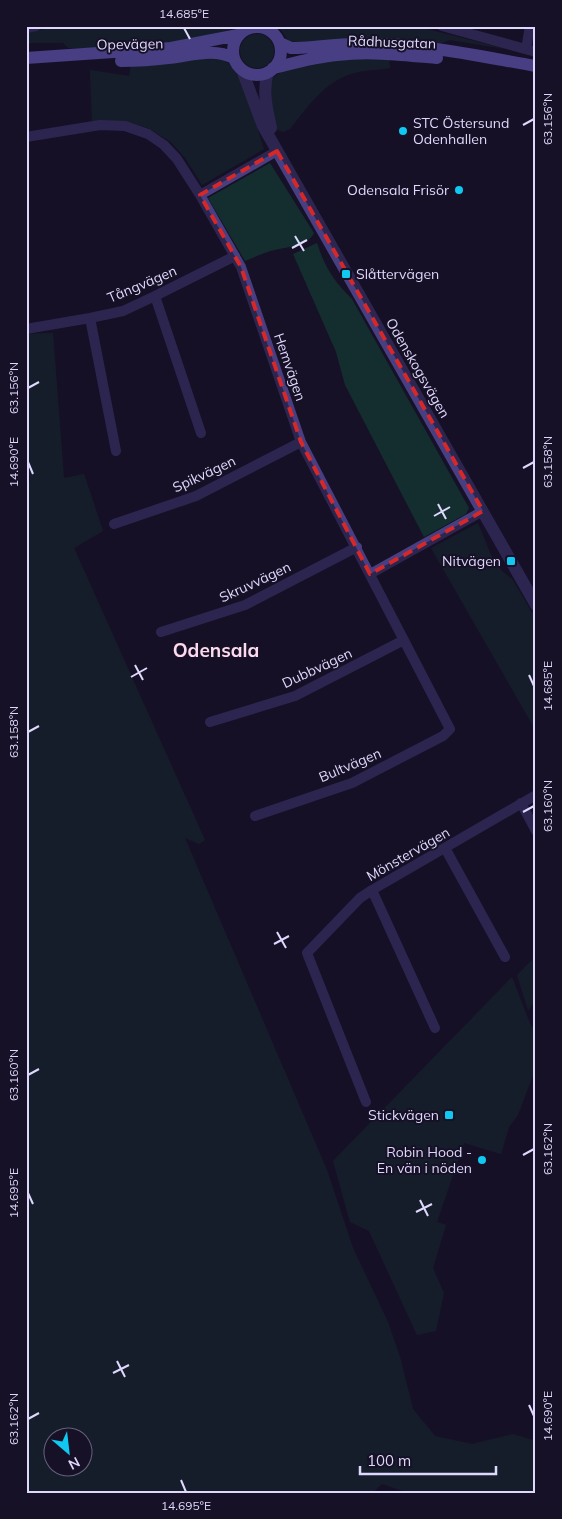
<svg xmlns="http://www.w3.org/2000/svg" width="562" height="1519" font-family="Mulish,sans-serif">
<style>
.green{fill:#142e30;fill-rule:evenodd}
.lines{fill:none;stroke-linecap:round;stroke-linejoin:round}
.minor{stroke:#473f82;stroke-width:10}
.tertiary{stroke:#473f82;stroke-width:12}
.secondary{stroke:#8376f6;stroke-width:12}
.marked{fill:none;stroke:#d62828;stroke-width:4;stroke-dasharray:10 6;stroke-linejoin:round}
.ticks{fill:none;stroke:#dfd8fd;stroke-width:2}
.poi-dot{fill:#11c8f0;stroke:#161126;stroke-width:2}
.labels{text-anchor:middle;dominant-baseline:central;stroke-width:4;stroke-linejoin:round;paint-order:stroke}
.street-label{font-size:14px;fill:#dfd8fd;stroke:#161126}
.poi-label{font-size:14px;fill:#dfd8fd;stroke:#161126;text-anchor:end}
.district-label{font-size:19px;font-weight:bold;fill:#fddaed;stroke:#161126}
.neatline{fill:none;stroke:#dfd8fd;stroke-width:2}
.ticks-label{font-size:12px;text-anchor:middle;fill:#dfd8fd}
</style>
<rect width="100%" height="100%" fill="#161126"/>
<path class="green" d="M60,26H238C189,48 121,48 68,48L63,43H26V33Z
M278,26H415L506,49L450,40L437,45L298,43L288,40Z
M240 51a17 17 0 1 1 34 0a17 17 0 1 1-34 0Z
M210,58C217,59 223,59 228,63C246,79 256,126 264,149L202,185L186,159L171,142L148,128L124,121L92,123L90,70L129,76L131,64Z
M389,58L390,68C379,70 368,70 358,72C326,79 309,105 290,129L283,132L276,129L268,90L274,77L283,71L342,59Z
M270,163L314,233C307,247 289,246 275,250C265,252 255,257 245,261L208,198Z
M317,243C325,268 334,281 352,299L469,508L466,514L424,537L345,385L336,352L293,254Z
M53,333L64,478L84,474L103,531L74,548L205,840L199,844L185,838L327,1170L353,1248L388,1322L400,1357L413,1409L435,1436L472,1444L513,1434L536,1441V1493H409L382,1484L372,1493H26V482L30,481L26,422V334ZM52,1436H82V1466H52Z
M478,523L491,555L502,571L512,579L536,619V731L431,548Z
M536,956V1001L528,1010L517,975Z
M512,977L531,1026L536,1028V1067L518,1115L509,1127L501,1154L464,1143L437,1222L446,1225L433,1268L444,1293L436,1331L417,1335L369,1231L350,1222L333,1161Z"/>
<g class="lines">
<path class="minor" d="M270,26L273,32
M442,26L536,52
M251,27V26
M26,28L36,26
M526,49L530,26
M26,137L100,125L125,126L148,134L164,145L177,159L200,195L241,267L301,442L450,729L443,736L352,783L255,816
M200,195L277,151
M155,296L201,433
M90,318L116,451
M26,329L90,318L123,311L155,296L235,256
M114,524L196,496L301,442
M370,574L483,511
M161,632L245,605L357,547
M210,722L295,696L404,640
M521,803L536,831
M445,848L505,957
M372,890L435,1028
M366,1102L307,953L360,898L372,890L536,795"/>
<path class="tertiary" d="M242,70L263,126L536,605
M268,72C262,92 267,108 271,128"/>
<path class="secondary" d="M233 51a24 24 0 1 1 48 0a24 24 0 1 1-48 0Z
M280,43L291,48H297C317,47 337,44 358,44C417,42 478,56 536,66
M26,58L171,48L238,35
M121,61C137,61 153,60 168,58C190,56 213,47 234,58
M273,68C294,63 315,57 337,55C370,51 404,55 437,58"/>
</g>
<path d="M0 0H562V1519H0ZM277,151L483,511L370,574L301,442L241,267L200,195Z" fill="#161126" fill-opacity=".55" fill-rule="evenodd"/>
<path class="marked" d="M277,151L483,511L370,574L301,442L241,267L200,195Z"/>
<path class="ticks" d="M184,28L190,39M523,125L534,119M295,236L304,251M292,248L307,240M28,388L39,382M28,462L33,474M523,468L534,462M438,504L446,519M434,516L450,507M135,665L143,680M529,675L534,686M131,677L147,668M28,732L39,726M523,812L534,806M277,932L286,948M274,944L289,936M28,1075L39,1069M523,1155L534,1149M28,1193L33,1204M420,1200L428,1216M416,1212L432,1204M117,1361L125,1377M113,1373L129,1365M529,1405L534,1416M28,1419L39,1413M181,1480L186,1492"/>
<g class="poi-dot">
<circle cx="403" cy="131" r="5"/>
<circle cx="459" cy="190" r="5"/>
<rect x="341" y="269" width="10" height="10" rx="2.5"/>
<rect x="506" y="556" width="10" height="10" rx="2.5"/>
<rect x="444" y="1110" width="10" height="10" rx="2.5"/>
<circle cx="482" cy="1160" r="5"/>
</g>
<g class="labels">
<g class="street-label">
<text transform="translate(392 42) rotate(2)">Rådhusgatan</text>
<text transform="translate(130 44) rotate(-1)">Opevägen</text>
<text transform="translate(142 284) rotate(-23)">Tångvägen</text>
<text transform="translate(290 367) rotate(71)">Hemvägen</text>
<text transform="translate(418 368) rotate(60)">Odenskogsvägen</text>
<text transform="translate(204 474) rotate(-25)">Spikvägen</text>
<text transform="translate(255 582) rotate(-25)">Skruvvägen</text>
<text transform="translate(317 668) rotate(-25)">Dubbvägen</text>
<text transform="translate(350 765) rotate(-23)">Bultvägen</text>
<text transform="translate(408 854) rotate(-30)">Mönstervägen</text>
</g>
<g class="poi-label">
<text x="413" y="123" text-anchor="start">STC Östersund<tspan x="413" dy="16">Odenhallen</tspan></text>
<text x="449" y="190">Odensala Frisör</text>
<text x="356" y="274" text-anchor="start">Slåttervägen</text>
<text x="501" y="561">Nitvägen</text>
<text x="439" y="1115">Stickvägen</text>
<text x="472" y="1152">Robin Hood -<tspan x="472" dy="16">En vän i nöden</tspan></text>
</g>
<g class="district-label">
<text x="216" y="650">Odensala</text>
</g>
</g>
<rect width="562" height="1519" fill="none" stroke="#161126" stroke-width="55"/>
<g transform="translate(68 1452) rotate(152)"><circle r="24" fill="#161126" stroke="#66617c"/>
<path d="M0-4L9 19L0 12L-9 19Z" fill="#11c8f0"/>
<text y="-8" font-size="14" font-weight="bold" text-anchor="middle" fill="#dfd8fd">N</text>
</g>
<path d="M360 1466v8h136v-8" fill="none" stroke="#dfd8fd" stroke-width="2.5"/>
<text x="367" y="1466" font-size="15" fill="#dfd8fd" stroke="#161126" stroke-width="4" paint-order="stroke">100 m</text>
<rect x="28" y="28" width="506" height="1464" class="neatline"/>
<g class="ticks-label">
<text x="184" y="18">14.685°E</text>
<text transform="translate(548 119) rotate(-90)" y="4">63.156°N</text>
<text transform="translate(14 388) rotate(-90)" y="4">63.156°N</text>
<text transform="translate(548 462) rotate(-90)" y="4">63.158°N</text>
<text transform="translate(14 462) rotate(-90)" y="4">14.690°E</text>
<text transform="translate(548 686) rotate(-90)" y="4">14.685°E</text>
<text transform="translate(14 732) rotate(-90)" y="4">63.158°N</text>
<text transform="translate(548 806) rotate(-90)" y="4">63.160°N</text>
<text transform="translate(14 1075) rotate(-90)" y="4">63.160°N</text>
<text transform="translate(548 1149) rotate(-90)" y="4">63.162°N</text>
<text transform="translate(14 1193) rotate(-90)" y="4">14.695°E</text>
<text transform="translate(548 1416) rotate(-90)" y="4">14.690°E</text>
<text transform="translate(14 1419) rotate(-90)" y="4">63.162°N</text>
<text x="186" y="1510">14.695°E</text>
</g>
</svg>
